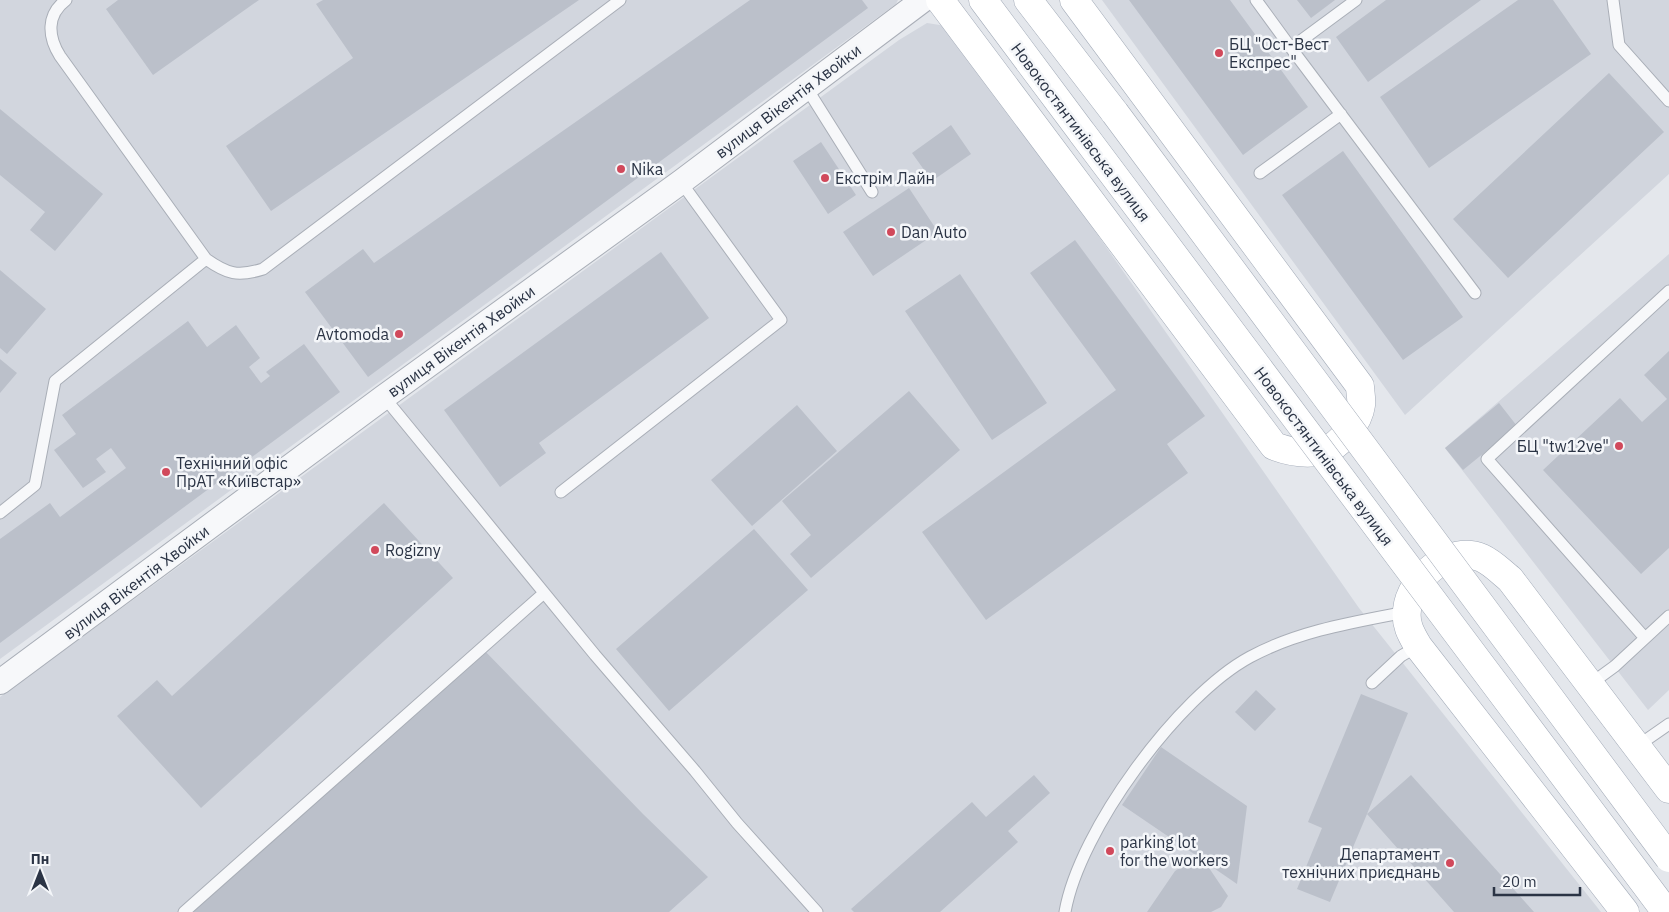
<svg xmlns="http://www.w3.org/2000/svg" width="1669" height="912" font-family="'IBM Plex Sans',sans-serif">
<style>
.built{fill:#d2d6de}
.building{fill:#bbc0ca}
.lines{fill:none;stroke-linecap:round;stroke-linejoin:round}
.lane-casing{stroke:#a9aeb7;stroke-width:13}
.street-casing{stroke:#a9aeb7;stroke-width:26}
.primary-casing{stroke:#a3abb8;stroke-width:29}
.lane{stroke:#f7f8fa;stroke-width:11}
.street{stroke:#f7f8fa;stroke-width:24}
.primary{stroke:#fff;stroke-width:28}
.primary-bridge-casing{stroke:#a3abb8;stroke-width:29;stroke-linecap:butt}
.primary-bridge{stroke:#fff;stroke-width:28}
.poi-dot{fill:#d1495b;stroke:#f4f6f9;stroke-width:2}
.labels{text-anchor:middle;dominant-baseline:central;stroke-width:5;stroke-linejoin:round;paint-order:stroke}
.poi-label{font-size:16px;fill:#2b3445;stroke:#f4f6f9;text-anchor:start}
.street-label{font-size:16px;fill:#2b3445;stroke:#f4f6f9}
</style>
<rect width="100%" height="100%" fill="#e4e7ec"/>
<path class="built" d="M0,0H898L896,4L0,659Z
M1102,0H1669V174L1405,415Z
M927,23L952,27L1359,608L1601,912H0V697L899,40Z
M1669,254V690L1648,710L1445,448Z"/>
<path class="building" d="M118,0H259L153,75L106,9Z
M323,0H579L271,211L226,146L353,58L316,4Z
M750,0H862L868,8L368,377L305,292L363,249L374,263Z
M1129,0H1230L1308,107L1243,155Z
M1297,0H1335L1311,18Z
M1386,0H1481L1368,82L1336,37Z
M1518,0H1553L1591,54L1429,168L1380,97Z
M1609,73L1664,132L1508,278L1453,219Z
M0,109L103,194L55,251L30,230L45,212L0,175Z
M951,125L971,154L932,181L912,153Z
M821,142L856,195L828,214L793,161Z
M1343,151L1463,317L1403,360L1282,195Z
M909,188L938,232L873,276L843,232Z
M1075,240L1205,416L1167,444L1188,473L986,620L922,532L1116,390L1030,273Z
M661,252L709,318L539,443L546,453L500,487L444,410Z
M0,270L46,309L7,354L0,348Z
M960,274L1047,403L992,440L905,311Z
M188,321L207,347L236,325L260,358L249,367L261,383L270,376L266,372L304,344L340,392L0,643V539L50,503L60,517L126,468L111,448L96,459L106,472L83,488L54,450L76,434L62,415Z
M1669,351V548L1641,574L1543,470L1620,398L1642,422L1667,399L1644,375Z
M0,359L17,373L0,393Z
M909,391L960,450L811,578L790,554L811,535L782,501Z
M1499,403L1517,426L1463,470L1445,448Z
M797,405L837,451L752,526L711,480Z
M384,503L453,578L201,808L117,716L157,680L172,696Z
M754,529L808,590L669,711L616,649Z
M482,648L643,814L708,877L669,912H193Z
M1256,690L1276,709L1255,731L1235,712Z
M1361,694L1408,713L1367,814L1411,775L1534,912H1454L1367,814L1330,902L1297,889L1322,828L1308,822Z
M1161,747L1247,806L1237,884L1205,862L1228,896L1221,907L1211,912H1147L1175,871L1197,856L1122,805Z
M1034,775L1050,793L1008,831L1018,842L940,912H854L851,909L972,802L986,817Z"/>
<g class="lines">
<g class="lane-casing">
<path id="lane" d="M66,0C46,15 48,37 60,56L206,259C227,274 238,277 263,269L620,0
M1256,0L1291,48
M1356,0L1291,48L1475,293
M1613,0L1619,45L1669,101
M806,87L872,192
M1260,173L1341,114
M384,397L595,655L695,771L737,823L817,912
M561,492L781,320L681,182
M0,513L35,485L55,381L206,259
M1645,638L1487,459L1669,291
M1372,683L1401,656L1418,646
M1589,685L1615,666L1669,616
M1636,747L1669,724
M184,912L544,593
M1065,912C1079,831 1178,696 1250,657C1298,631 1354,622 1406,612"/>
</g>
<g class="street-casing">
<path id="street" d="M0,682L384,397L681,182L923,0"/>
</g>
<g class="primary-casing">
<path id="primary" d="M940,0L1274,446C1290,452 1306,455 1323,451C1339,447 1359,422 1361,405C1362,399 1360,392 1360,386L1074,0
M983,0L1083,134
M1028,0L1115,113
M1625,912L1418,646C1411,634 1405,624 1407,610C1410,578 1450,544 1482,558C1493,563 1501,572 1510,579L1669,789"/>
</g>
<use href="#lane" class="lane"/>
<use href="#street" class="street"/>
<use href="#primary" class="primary"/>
<g class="primary-bridge-casing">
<path id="primary-bridge" d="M1115,113L1669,858
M1083,134L1666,912"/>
</g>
<use href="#primary-bridge" class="primary-bridge"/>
</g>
<g class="poi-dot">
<circle cx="1219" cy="53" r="5"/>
<circle cx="621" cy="169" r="5"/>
<circle cx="825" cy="178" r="5"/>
<circle cx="891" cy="232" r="5"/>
<circle cx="399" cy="334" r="5"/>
<circle cx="1619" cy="446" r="5"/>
<circle cx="166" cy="472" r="5"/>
<circle cx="375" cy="550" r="5"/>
<circle cx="1110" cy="851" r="5"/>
<circle cx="1450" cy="863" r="5"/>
</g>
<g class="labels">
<g class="poi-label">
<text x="1229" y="44">БЦ "Ост-Вест<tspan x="1229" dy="18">Експрес"</tspan></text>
<text x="631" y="169">Nika</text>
<text x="835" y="178">Екстрім Лайн</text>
<text x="901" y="232">Dan Auto</text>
<text x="389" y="334" text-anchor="end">Avtomoda</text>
<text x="1609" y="446" text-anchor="end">БЦ "tw12ve"</text>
<text x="176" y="463">Технічний офіс<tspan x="176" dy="18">ПрАТ «Київстар»</tspan></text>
<text x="385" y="550">Rogizny</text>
<text x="1120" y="842">parking lot<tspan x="1120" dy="18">for the workers</tspan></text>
<text x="1440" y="854" text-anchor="end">Департамент<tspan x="1440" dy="18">технічних приєднань</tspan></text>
</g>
<g class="street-label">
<text transform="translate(788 101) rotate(-37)">вулиця Вікентія Хвойки</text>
<text transform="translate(1081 132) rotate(53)">Новокостянтинівська вулиця</text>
<text transform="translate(461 341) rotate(-36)">вулиця Вікентія Хвойки</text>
<text transform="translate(1324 456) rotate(53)">Новокостянтинівська вулиця</text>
<text transform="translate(136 582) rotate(-37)">вулиця Вікентія Хвойки</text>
</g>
</g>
<g transform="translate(40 872)" stroke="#f4f6f9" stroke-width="4" paint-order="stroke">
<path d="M0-4L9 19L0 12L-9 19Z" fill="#2b3445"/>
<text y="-8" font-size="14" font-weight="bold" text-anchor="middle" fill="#2b3445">Пн</text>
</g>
<path d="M1494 887v8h86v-8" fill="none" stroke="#2b3445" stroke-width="2.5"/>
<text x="1502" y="887" font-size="15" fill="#2b3445" stroke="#f4f6f9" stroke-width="4" paint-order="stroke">20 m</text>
</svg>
